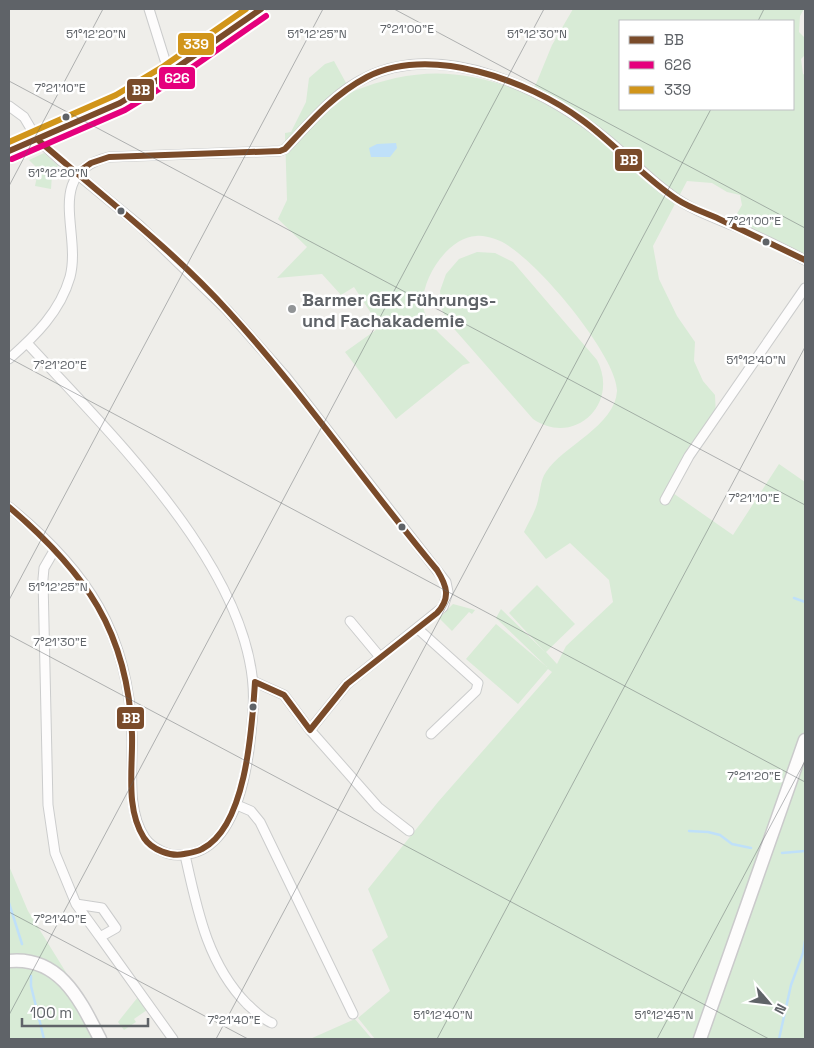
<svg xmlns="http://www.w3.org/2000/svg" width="814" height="1048" font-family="'Space Grotesk',sans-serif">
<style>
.green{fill:#d8ebd6;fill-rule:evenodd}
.water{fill:#bfe0f9}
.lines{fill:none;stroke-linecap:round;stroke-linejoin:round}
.stream{stroke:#bfe0f9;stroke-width:2.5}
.street-casing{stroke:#cbcccc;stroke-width:11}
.secondary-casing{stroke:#cacacb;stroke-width:15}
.street{stroke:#fdfcfc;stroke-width:9}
.secondary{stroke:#fdfcfc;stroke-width:12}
.bus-1-casing{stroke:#fff;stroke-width:10}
.bus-2-casing{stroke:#fff;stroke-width:10}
.bus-3-casing{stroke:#fff;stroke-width:10}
.bus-1{stroke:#7a4b2a;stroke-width:6}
.bus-2{stroke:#e5007d;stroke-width:6}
.bus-3{stroke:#d1951a;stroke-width:6}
.ticks{fill:none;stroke:#5f6368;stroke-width:1;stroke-opacity:0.45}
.bus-dot{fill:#5f6368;stroke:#fff;stroke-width:2}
.poi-dot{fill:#919496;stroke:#fff;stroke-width:2}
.labels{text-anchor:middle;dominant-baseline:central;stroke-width:5;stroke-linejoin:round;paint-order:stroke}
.poi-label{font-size:18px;font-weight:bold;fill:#5f6368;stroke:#fff;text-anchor:start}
.ticks-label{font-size:12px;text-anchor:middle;fill:#5f6368;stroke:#fff;stroke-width:5;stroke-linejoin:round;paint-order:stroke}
.line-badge{stroke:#fff;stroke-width:2}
.badge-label{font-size:14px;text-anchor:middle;font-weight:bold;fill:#fff}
</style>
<rect width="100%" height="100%" fill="#efeeea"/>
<path class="green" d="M573,9H804L800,16L799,32L805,38V55L801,59L803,74L805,75V259L731,224L742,205L740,195L727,192L712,183L687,181L653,246L659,279L677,316L695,342L694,361L703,381L715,395L716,417L670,491L733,535L779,464L805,482V737L695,1039H375L358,1018L390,991L372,950L388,937L368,889L438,802L552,672L548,669L518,704L466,659L496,624L547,667L496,618L501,609L545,652L509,613L537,585L575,624L546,652L557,664L566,646L613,602L609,580L570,543L546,559L524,532C528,523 534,514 537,504C540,495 540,480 546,472C563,446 615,426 617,391C618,356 528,248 495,239C489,237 481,235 476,236C446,237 413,289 426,316C431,329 459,350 470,363L463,365L396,419L345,352L380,327L354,287L341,295L322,274L277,278L307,247L278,219L287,200L285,133L291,132L306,102L309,78L325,64L334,61L351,92C417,66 463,68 528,94L536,84L552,45ZM620,21H793V109H620Z
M44,153L64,171L65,175L53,174L54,170L50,169L49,172L36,167L29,160Z
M38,171L52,175L51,189L35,186Z
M477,252L495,253L513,262L597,360C620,404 574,447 533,419L449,323L442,310L440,291L446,274L459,259Z
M453,604L475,610L472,614L469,612L452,631L439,618Z
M805,749V1039H703Z
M9,866L28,911L67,974L53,966L9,958Z
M19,966C71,976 73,997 96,1039H9V968Z
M138,997L147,1010L134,1019L136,1022L124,1030L118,1022Z
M355,1019L372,1039H310Z"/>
<path class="water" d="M396,143L397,148L390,157H371L369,148L377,144Z"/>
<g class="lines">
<path class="stream" d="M794,598L805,602
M689,831L708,832L720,835L732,844L751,848
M782,853L805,851
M9,903L22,944
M31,976V986L44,1039
M779,1039L791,985L803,953L805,941"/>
<g class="street-casing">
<path id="street" d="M149,9L169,73
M9,106L24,117L37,139L60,160L139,225L227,310L286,377L446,582L448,592L443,607L347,684L310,730L284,695L255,682
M9,151L120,103L169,73L261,9
M9,359C35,336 60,312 70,277C82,232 43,173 109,157L280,151L285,149C311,122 333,93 367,77C444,40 544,89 604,137C627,155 646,177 670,194C688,208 712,217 734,226C758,236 782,248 805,260
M665,500L689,456L805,288
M9,507C87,570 129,633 132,736C133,768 126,810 145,838C152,848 168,856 180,855C241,854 250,754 253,710C263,579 109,433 27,343
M55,549L44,568L43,579L48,805L55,853L76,904L102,908L116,928L100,937L173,1039
M350,621L380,657
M417,628L478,683L476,691L431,734
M310,730L378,807L409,831
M237,805L251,811L260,822L353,1014
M185,855C197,909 207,963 247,1004C255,1011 262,1019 272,1023
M76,904L100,937"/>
</g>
<g class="secondary-casing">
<path id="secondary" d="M9,961C60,956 80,1000 100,1039
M700,1039L805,740"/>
</g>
<use href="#street" class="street"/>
<use href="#secondary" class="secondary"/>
<g class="bus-1-casing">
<path id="bus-1" d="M9,151L120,103L169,73L261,9
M77,173L91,163L109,157L280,151L285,149C311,121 333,95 367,77C431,45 528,80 582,120C614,143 645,179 678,200C690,208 706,213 719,219C748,233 776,246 805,260
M9,507C85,572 128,631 132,734C133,768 125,808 144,838C152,850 171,857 184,854C190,853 197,852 202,849C247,826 252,726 255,682L284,695L310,730L347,684L437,613C451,598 447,586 437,570C366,485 303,393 228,311C170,247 102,196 37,139"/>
</g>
<g class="bus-2-casing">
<path id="bus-2" d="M12,159L125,110L174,80L266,16"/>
</g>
<g class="bus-3-casing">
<path id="bus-3" d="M9,142L116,95L164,66L246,9"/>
</g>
<use href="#bus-1" class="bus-1"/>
<use href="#bus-2" class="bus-2"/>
<use href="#bus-3" class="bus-3"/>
</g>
<path class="ticks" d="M394,9L805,228M758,21L764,9M9,81L805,505M9,186L103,9M9,358L805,782M9,600L323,9M9,635L769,1039M9,912L248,1039M9,1015L544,9M216,1039L711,109M437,1039L805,347M657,1039L805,761"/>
<g class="bus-dot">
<circle cx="66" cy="117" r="4.5"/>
<circle cx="121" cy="211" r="4.5"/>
<circle cx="766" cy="242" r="4.5"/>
<circle cx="402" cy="527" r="4.5"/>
<circle cx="253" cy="707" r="4.5"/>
</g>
<circle class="poi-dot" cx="292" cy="309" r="5"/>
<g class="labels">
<g class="poi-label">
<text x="302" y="299">Barmer GEK Führungs-<tspan x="302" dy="21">und Fachakademie</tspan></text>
</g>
</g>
<g class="ticks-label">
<text x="407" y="33">7°21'00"E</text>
<text x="96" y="38">51°12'20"N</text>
<text x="317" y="38">51°12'25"N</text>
<text x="537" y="38">51°12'30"N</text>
<text x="60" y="92">7°21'10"E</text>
<text x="58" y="177">51°12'20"N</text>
<text x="754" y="225">7°21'00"E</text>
<text x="756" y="364">51°12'40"N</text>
<text x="60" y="369">7°21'20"E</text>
<text x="754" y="502">7°21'10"E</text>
<text x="58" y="591">51°12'25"N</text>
<text x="60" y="646">7°21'30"E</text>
<text x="754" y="780">7°21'20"E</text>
<text x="60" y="923">7°21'40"E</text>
<text x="443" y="1019">51°12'40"N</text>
<text x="664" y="1019">51°12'45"N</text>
<text x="234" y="1024">7°21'40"E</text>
</g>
<g class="line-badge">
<rect x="177" y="32" width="38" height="24" rx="5" fill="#d1951a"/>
<rect x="158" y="66" width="38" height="24" rx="5" fill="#e5007d"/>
<rect x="126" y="78" width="29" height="24" rx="5" fill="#7a4b2a"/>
<rect x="614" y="148" width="29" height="24" rx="5" fill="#7a4b2a"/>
<rect x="116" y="706" width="29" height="24" rx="5" fill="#7a4b2a"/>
</g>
<g class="badge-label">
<text x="196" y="49">339</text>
<text x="177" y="83">626</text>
<text x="141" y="95">BB</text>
<text x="629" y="165">BB</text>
<text x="131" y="723">BB</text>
</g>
<rect width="814" height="1048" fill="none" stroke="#5f6368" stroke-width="20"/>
<rect x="619" y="20" width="175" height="90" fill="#ffffff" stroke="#bfc1c3"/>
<rect x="629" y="36" width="25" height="8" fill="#7a4b2a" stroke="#bfc1c3"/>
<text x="664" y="45" font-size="15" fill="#5f6368">BB</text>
<rect x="629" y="61" width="25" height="8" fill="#e5007d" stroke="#bfc1c3"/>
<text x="664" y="70" font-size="15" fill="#5f6368">626</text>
<rect x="629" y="86" width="25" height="8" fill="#d1951a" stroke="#bfc1c3"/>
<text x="664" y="95" font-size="15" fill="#5f6368">339</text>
<g transform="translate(769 1003) rotate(118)" stroke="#ffffff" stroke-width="4" paint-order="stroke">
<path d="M0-4L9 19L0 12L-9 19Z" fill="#5f6368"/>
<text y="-8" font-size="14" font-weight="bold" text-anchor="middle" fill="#5f6368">N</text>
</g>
<path d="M22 1018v8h126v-8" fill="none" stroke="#5f6368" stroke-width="2.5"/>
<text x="30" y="1018" font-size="15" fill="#5f6368" stroke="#ffffff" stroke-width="4" paint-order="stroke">100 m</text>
</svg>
